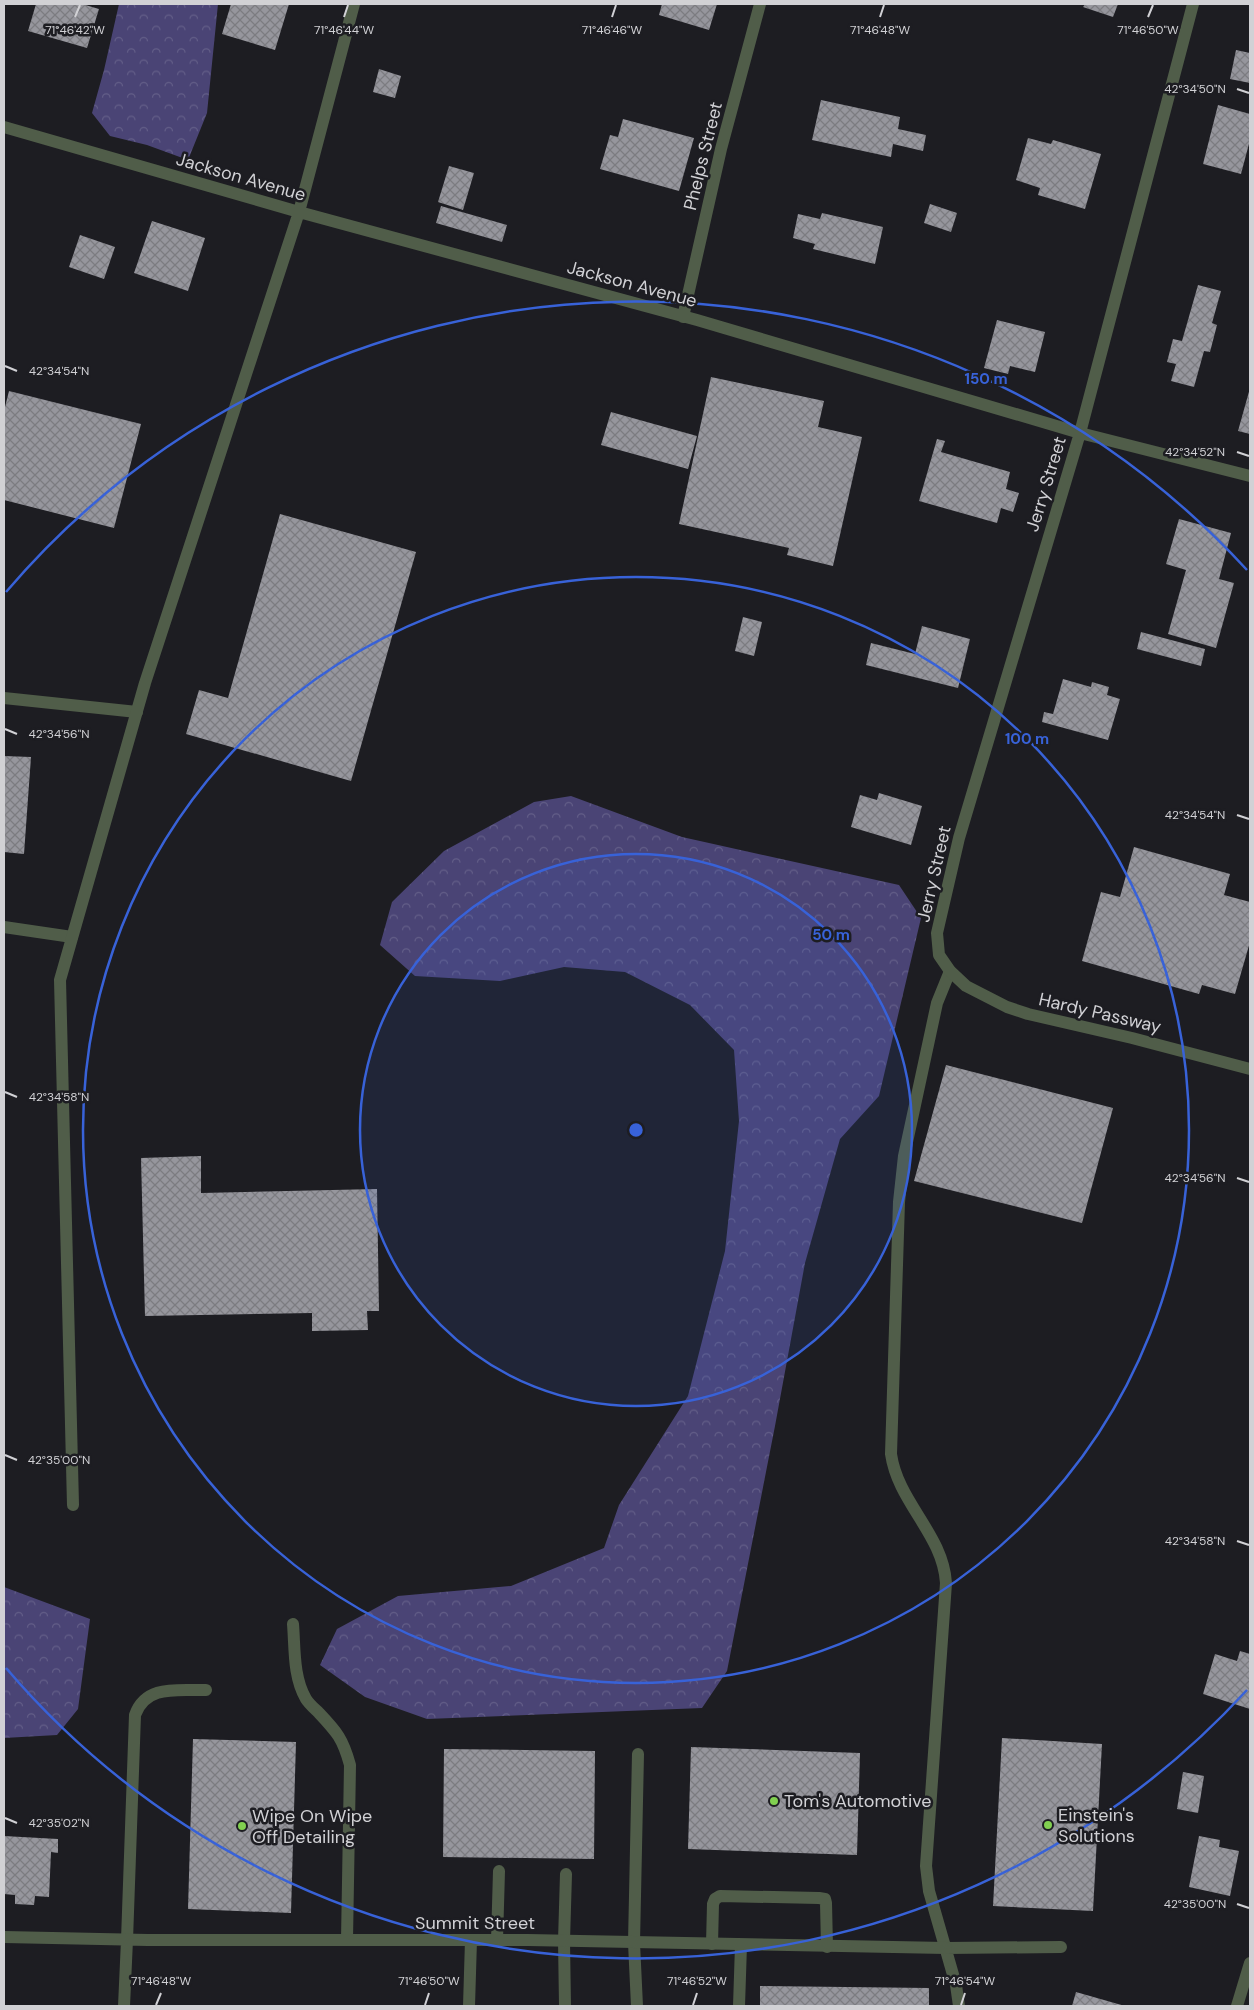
<svg xmlns="http://www.w3.org/2000/svg" width="1254" height="2010" font-family="'DM Sans',sans-serif">
<style>
.forest{fill:url(#forest-crowns)}
.building{fill:url(#building-cross-hatch)}
.lines{fill:none;stroke-linecap:round;stroke-linejoin:round}
.lane{stroke:#505d49;stroke-width:12}
.street{stroke:#505d49;stroke-width:12}
.ticks{fill:none;stroke:#d1d1d5;stroke-width:2}
.ring{fill:none;stroke:#3862d8;stroke-width:2.5}
.poi-dot{fill:#81d050;stroke:#1d1d22;stroke-width:2}
.labels{text-anchor:middle;dominant-baseline:central;stroke-width:5;stroke-linejoin:round;paint-order:stroke}
.street-label{font-size:18px;fill:#d1d1d5;stroke:#1d1d22}
.poi-label{font-size:18px;fill:#d1d1d5;stroke:#1d1d22;text-anchor:start}
.ticks-label{font-size:12px;text-anchor:middle;fill:#d1d1d5;stroke:#1d1d22;stroke-width:5;stroke-linejoin:round;paint-order:stroke}
.centre{fill:#3862d8;stroke:#1d1d22;stroke-width:2.5}
.ring-label{font-size:15px;text-anchor:middle;font-weight:bold;fill:#3862d8;stroke:#1d1d22;stroke-width:5;stroke-linejoin:round;paint-order:stroke}
</style>
<defs>
<pattern id="forest-crowns" width="20" height="18" patternUnits="userSpaceOnUse" patternTransform="scale(1.25)"><rect width="20" height="18" fill="#4a4475"/><path d="M2 6a3 3 0 1 1 6 0M12 15a3 3 0 1 1 6 0" fill="none" stroke="#635e88"/></pattern>
<pattern id="building-cross-hatch" width="8" height="8" patternUnits="userSpaceOnUse" patternTransform="scale(1.25)"><rect width="8" height="8" fill="#96969d"/><path d="M0 0l8 8M0 8l8-8" fill="none" stroke="#7c7c81"/></pattern>
</defs>
<rect width="100%" height="100%" fill="#1d1d22"/>
<path class="forest" d="M119,4H218L207,113L188,160L147,145L110,136L92,113L104,70Z
M571,796L682,837L899,885L921,918L879,1096L840,1139L805,1263L775,1426L727,1671L702,1708L427,1719L365,1697L320,1665L337,1629L398,1596L511,1586L604,1548L619,1505L688,1396L725,1251L739,1121L734,1050L690,1005L625,972L564,967L500,981L415,976L380,945L392,902L444,851L534,802Z
M4,1587L90,1619L78,1709L57,1735L4,1738Z"/>
<path class="building" d="M36,4H82L99,9L87,48L28,31Z
M231,4H289L275,50L222,34Z
M662,4H717L709,30L659,15Z
M1085,4H1118L1113,17L1083,7Z
M1236,50L1250,53V83L1230,79Z
M379,69L401,76L395,98L373,92Z
M821,100L900,117L898,129L926,135L923,151L893,144L891,157L812,140Z
M1218,105L1250,114V140L1241,174L1203,164Z
M623,119L694,138L679,191L600,169L610,135L618,137Z
M1028,138L1051,144L1053,140L1101,154L1085,209L1038,195L1040,188L1016,180Z
M449,166L474,173L463,210L438,202Z
M930,204L957,213L951,232L924,223Z
M441,206L507,225L502,242L436,223Z
M822,213L883,227L875,264L813,249L815,244L793,238L798,214L820,219Z
M152,221L205,238L188,291L134,273Z
M80,235L115,247L104,279L69,267Z
M1198,285L1221,291L1212,323L1217,325L1210,352L1204,351L1194,387L1171,381L1176,364L1167,362L1173,339L1182,341Z
M997,320L1045,332L1035,372L1010,366L1008,374L984,368Z
M711,377L824,401L818,427L862,437L833,566L787,555L789,548L679,524Z
M1250,388V434L1238,431Z
M9,391L141,424L114,528L4,500V411Z
M611,412L697,436L688,469L601,445Z
M937,439L945,441L941,452L1010,472L1006,489L1019,493L1013,512L1001,508L997,523L919,501Z
M280,514L416,552L351,781L186,734L199,690L228,698Z
M1179,519L1231,533L1219,579L1234,583L1216,648L1168,634L1186,570L1166,564Z
M743,617L762,622L754,656L735,651Z
M922,626L970,639L958,688L866,665L871,643L915,654Z
M1141,632L1205,649L1201,666L1137,649Z
M1063,679L1091,687L1092,682L1109,687L1107,695L1120,699L1108,740L1042,722L1044,712L1053,714Z
M4,756L31,757L24,854L4,852Z
M879,793L922,806L911,845L851,827L860,795L877,800Z
M1134,847L1230,874L1224,895L1250,902V942L1235,994L1202,985L1199,994L1082,961L1101,892L1120,897Z
M946,1065L1113,1108L1082,1223L914,1181Z
M201,1156V1193L377,1189L379,1311H367L368,1330L312,1331V1313L145,1316L141,1158Z
M1240,1651L1250,1654V1709L1203,1694L1215,1654L1237,1661Z
M1002,1738L1102,1744L1093,1911L993,1906Z
M193,1739L296,1742L291,1913L188,1909Z
M691,1747L860,1753L857,1855L688,1849Z
M444,1749L595,1751L594,1859L443,1857Z
M1183,1772L1204,1776L1198,1813L1177,1809Z
M4,1836L58,1839V1853L51,1852L49,1897L35,1896L34,1905L15,1904V1895L4,1894Z
M1199,1836L1220,1840L1219,1847L1239,1851L1230,1896L1189,1887Z
M760,1986L929,1988V2006H760Z
M1076,1992L1125,2006H1072Z"/>
<g class="lines">
<path class="lane" d="M4,698L137,712
M4,927L72,937
M950,971L937,1003L904,1156L899,1202L891,1454C898,1503 943,1534 946,1583L926,1866L929,1891L956,1985L959,2006
M293,1624C295,1648 293,1677 306,1699C309,1704 315,1709 319,1713C337,1732 343,1739 350,1765L347,1940
M127,1940L135,1715C146,1684 178,1691 206,1690
M497,1940L499,1871
M712,1944L713,1904L715,1899L720,1896L819,1898L825,1899L826,1903L827,1947
M946,1948L1061,1947
M565,2006L564,1941L566,1874
M637,2006L634,1943L638,1754
M739,2006L741,1945"/>
<path class="street" d="M1193,4L1080,433L959,838L937,933L939,955L950,971L966,986L1007,1007L1028,1014L1132,1038L1250,1069
M4,127L299,212L697,320L1080,433L1250,476
M683,317L721,149L760,4
M73,1505L60,980L145,683L299,212L354,4
M4,1937L148,1940H528L946,1948
M124,2006L127,1940
M469,2006L471,1940
M1237,2006L1250,1963"/>
</g>
<path class="ticks" d="M75,17L80,5M344,17L348,5M612,17L616,5M880,17L884,5M1148,17L1153,5M1237,89L1249,93M5,366L17,371M1237,452L1249,456M5,729L17,734M1237,815L1249,819M5,1092L17,1097M1237,1178L1249,1182M5,1455L17,1460M1237,1541L1249,1545M5,1818L17,1823M1237,1904L1249,1908M156,2005L161,1993M425,2005L429,1993M693,2005L697,1993M961,2005L965,1993"/>
<circle cx="636" cy="1130" r="276" fill="#3862d8" fill-opacity=".12"/>
<g class="ring">
<circle cx="636" cy="1130" r="276"/>
<circle cx="636" cy="1130" r="553"/>
<path d="M1247 1690A829 829 0 0 1 6 1668M6 592A829 829 0 0 1 1247 570"/>
</g>
<g class="poi-dot">
<circle cx="774" cy="1801" r="5"/>
<circle cx="1048" cy="1825" r="5"/>
<circle cx="242" cy="1826" r="5"/>
</g>
<g class="labels">
<g class="street-label">
<text transform="translate(703 156) rotate(-76)">Phelps Street</text>
<text transform="translate(241 177) rotate(16)">Jackson Avenue</text>
<text transform="translate(632 284) rotate(15)">Jackson Avenue</text>
<text transform="translate(1046 484) rotate(-73)">Jerry Street</text>
<text transform="translate(934 874) rotate(-77)">Jerry Street</text>
<text transform="translate(1100 1013) rotate(13)">Hardy Passway</text>
<text x="475" y="1923">Summit Street</text>
</g>
<g class="poi-label">
<text x="784" y="1801">Tom's Automotive</text>
<text x="1058" y="1815">Einstein's<tspan x="1058" dy="21">Solutions</tspan></text>
<text x="252" y="1816">Wipe On Wipe<tspan x="252" dy="21">Off Detailing</tspan></text>
</g>
</g>
<g class="ticks-label">
<text x="1148" y="34">71°46'50"W</text>
<text x="75" y="34">71°46'42"W</text>
<text x="344" y="34">71°46'44"W</text>
<text x="612" y="34">71°46'46"W</text>
<text x="880" y="34">71°46'48"W</text>
<text x="1195" y="93">42°34'50"N</text>
<text x="59" y="375">42°34'54"N</text>
<text x="1195" y="456">42°34'52"N</text>
<text x="59" y="738">42°34'56"N</text>
<text x="1195" y="819">42°34'54"N</text>
<text x="59" y="1101">42°34'58"N</text>
<text x="1195" y="1182">42°34'56"N</text>
<text x="59" y="1464">42°35'00"N</text>
<text x="1195" y="1545">42°34'58"N</text>
<text x="59" y="1827">42°35'02"N</text>
<text x="1195" y="1908">42°35'00"N</text>
<text x="161" y="1985">71°46'48"W</text>
<text x="429" y="1985">71°46'50"W</text>
<text x="697" y="1985">71°46'52"W</text>
<text x="965" y="1985">71°46'54"W</text>
</g>
<circle cx="636" cy="1130" r="8" class="centre"/>
<g class="ring-label">
<text x="986" y="384">150 m</text>
<text x="1027" y="744">100 m</text>
<text x="831" y="940">50 m</text>
</g>
<rect width="1254" height="2010" fill="none" stroke="#d1d1d5" stroke-width="10"/>
</svg>
